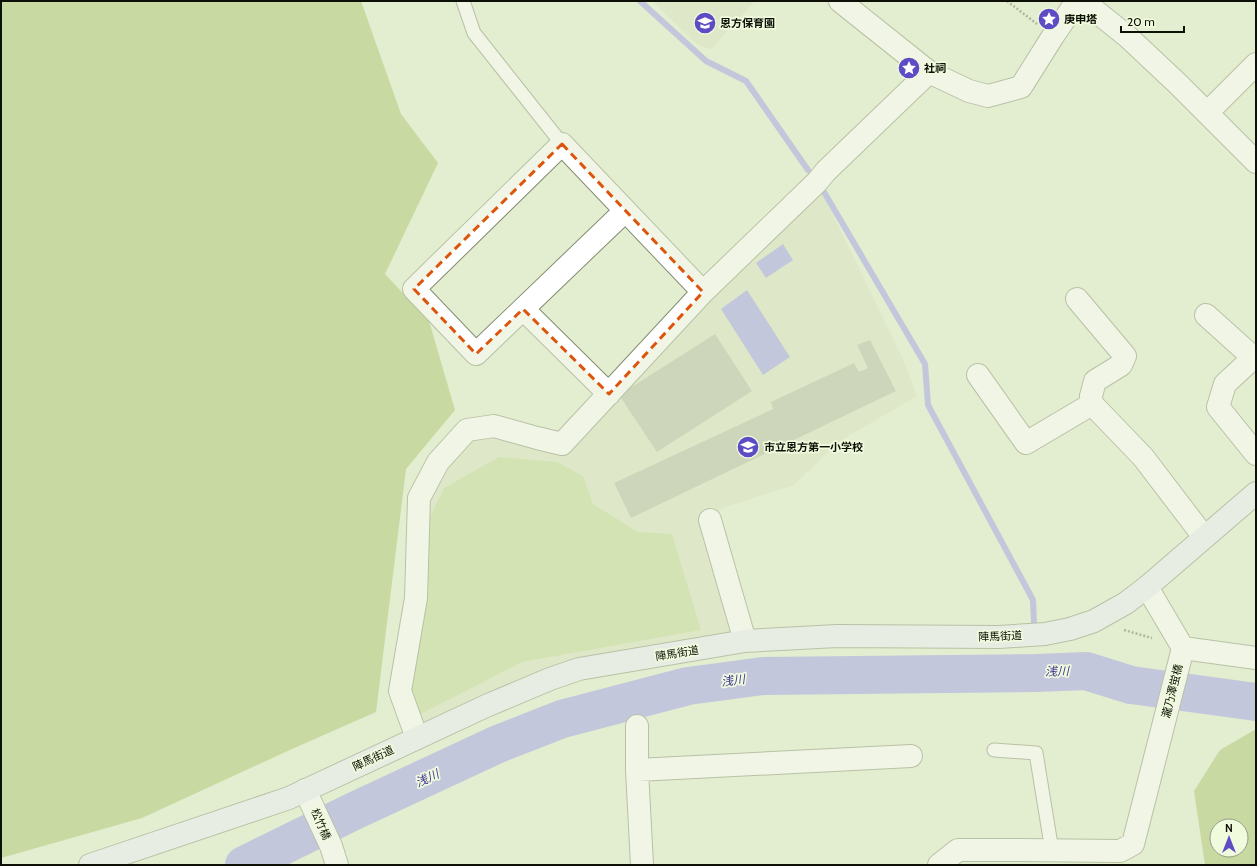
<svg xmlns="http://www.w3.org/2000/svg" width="1257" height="866" font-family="Cabin,'Noto Sans JP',sans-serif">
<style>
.built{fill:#d7e3bf}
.green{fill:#c0d791}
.forest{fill:#a8c26b;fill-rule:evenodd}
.water{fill:#9c9aea}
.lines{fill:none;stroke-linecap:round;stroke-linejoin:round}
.stream{stroke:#9c9aea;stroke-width:6}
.river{stroke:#9c9aea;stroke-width:38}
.building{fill:#b1bb9f}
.lane-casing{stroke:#848d72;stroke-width:15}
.street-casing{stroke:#848d72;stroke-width:24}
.secondary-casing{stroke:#848d72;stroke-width:24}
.path{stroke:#717764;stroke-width:2.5;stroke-dasharray:2 2;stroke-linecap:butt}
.lane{stroke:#fff;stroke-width:13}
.street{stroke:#fff;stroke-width:22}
.secondary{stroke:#ededfb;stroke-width:22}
.marked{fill:none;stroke:#dd550c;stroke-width:3;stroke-dasharray:8 5;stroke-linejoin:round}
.labels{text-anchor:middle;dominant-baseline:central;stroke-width:3.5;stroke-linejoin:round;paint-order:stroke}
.poi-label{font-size:11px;font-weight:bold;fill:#0d1006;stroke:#f0fadd;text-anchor:start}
.street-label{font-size:11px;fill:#0d1006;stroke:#f0fadd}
.water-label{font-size:12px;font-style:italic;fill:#463996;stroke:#f0fadd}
</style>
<rect width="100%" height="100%" fill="#e3edcf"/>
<path class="built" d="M652,1H755L711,49L698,45Z
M817,182L901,355L917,396L838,442L794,485L722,508L710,520L743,632L531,675L414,727L419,498L467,430L562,444Z"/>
<path class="green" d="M499,457L557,462L583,476L593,504L638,532L672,534L701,630L522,662L417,716L408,683L428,579V521L444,488Z"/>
<path class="forest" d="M1,1H361L401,114L438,163L385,274L429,321L455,410L406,469L376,712L292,749L142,818L1,858Z
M1256,729V865H1205L1194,791L1220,750ZM1217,826H1241V850H1217Z"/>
<path class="water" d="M783,244L793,260L766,278L756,263Z
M747,290L790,357L763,375L721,309Z"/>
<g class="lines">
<path class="stream" d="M640,1L706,61L746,81L808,170
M824,192L925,364L928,405L1033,600L1034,623
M1036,657L1037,673"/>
<path class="river" d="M244,865L352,812L498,744L562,719L688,686L763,676L1037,673L1086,671L1131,685L1256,702"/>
</g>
<path class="building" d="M715,334L752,391L657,452L619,395Z
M870,340L896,391L631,518L614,483L773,409L771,402L854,363L859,372L868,368L857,345Z"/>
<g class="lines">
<g class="lane-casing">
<path id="lane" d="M463,1L474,33L562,144
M994,750L1036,753L1052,851"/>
</g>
<g class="street-casing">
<path id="street" d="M840,1L929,72L969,91L988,96L1021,87L1053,36L1077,1
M1083,1L1128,37L1178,84L1256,162
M1207,113L1256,64
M625,211L476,354L414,289L562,144L703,292
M1077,299L1125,356L1121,365L1095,381L1091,396L1092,404L1143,457L1204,537
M523,309L609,394
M1206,315L1256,360
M1253,358L1225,384L1218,407L1256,454
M978,375L1026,443L1092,404
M710,520L745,641
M1147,587L1183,648L1256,658
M637,726V770L642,865
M417,738L400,691L416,598L419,498L438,462L467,430L494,426L537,438L562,444L703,292L817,182L826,171L929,72
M637,770L911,756
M305,790L331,846L337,865
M939,865L958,850H1021L1120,851L1133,844L1183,648"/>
</g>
<g class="secondary-casing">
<path id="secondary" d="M90,865L289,798L486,706L550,679L579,669L745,641L837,636L999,637L1045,634L1070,629L1094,621L1126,603L1147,587L1256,493"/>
</g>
<path class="path" d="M1007,1L1037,24
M1124,630L1152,638"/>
<use href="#lane" class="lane"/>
<use href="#street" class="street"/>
<use href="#secondary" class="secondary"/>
</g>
<path d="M0 0H1257V866H0ZM562,144L703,292L609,394L523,309L476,354L414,289Z" fill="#e3edcf" fill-opacity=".55" fill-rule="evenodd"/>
<path class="marked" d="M562,144L703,292L609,394L523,309L476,354L414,289Z"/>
<defs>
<g id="sight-disc" transform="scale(1.15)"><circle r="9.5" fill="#5d4cc4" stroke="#f0fadd"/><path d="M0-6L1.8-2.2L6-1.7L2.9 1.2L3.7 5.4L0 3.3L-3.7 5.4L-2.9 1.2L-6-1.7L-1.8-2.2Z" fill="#fff"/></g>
<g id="school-disc" transform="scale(1.15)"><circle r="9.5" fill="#5d4cc4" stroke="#f0fadd"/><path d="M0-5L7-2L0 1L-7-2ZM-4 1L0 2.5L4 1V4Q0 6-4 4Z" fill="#fff"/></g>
</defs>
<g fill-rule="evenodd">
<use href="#sight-disc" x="1049" y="19"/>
<use href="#school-disc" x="705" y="23"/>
<use href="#sight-disc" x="909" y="68"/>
<use href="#school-disc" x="748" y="447"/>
</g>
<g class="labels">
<g class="poi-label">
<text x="1064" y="19">庚申塔</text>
<text x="720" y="23">恩方保育園</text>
<text x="924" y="68">社祠</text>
<text x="764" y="447">市立恩方第一小学校</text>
</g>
<g class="street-label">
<text transform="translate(1000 636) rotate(-2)">陣馬街道</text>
<text transform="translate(677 653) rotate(-9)">陣馬街道</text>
<text transform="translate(1172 691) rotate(-76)">瀧乃澤蛍橋</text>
<text transform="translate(373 758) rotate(-25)">陣馬街道</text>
<text transform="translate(321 824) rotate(66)">松竹橋</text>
</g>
<g class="water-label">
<text transform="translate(1057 671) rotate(-1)">浅川</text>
<text transform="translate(733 680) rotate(-7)">浅川</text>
<text transform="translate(427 778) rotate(-25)">浅川</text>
</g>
</g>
<rect width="1257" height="866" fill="none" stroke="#0d1006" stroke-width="4"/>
<g transform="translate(1229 838)"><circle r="19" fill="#f0fadd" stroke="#959c87"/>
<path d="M0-3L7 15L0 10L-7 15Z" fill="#5d4cc4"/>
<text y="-6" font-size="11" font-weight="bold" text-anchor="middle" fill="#0d1006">N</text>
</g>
<path d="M1121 26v6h63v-6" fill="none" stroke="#0d1006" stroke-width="2"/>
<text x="1127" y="26" font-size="12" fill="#0d1006" stroke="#f0fadd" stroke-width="3" paint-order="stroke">20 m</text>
</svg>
